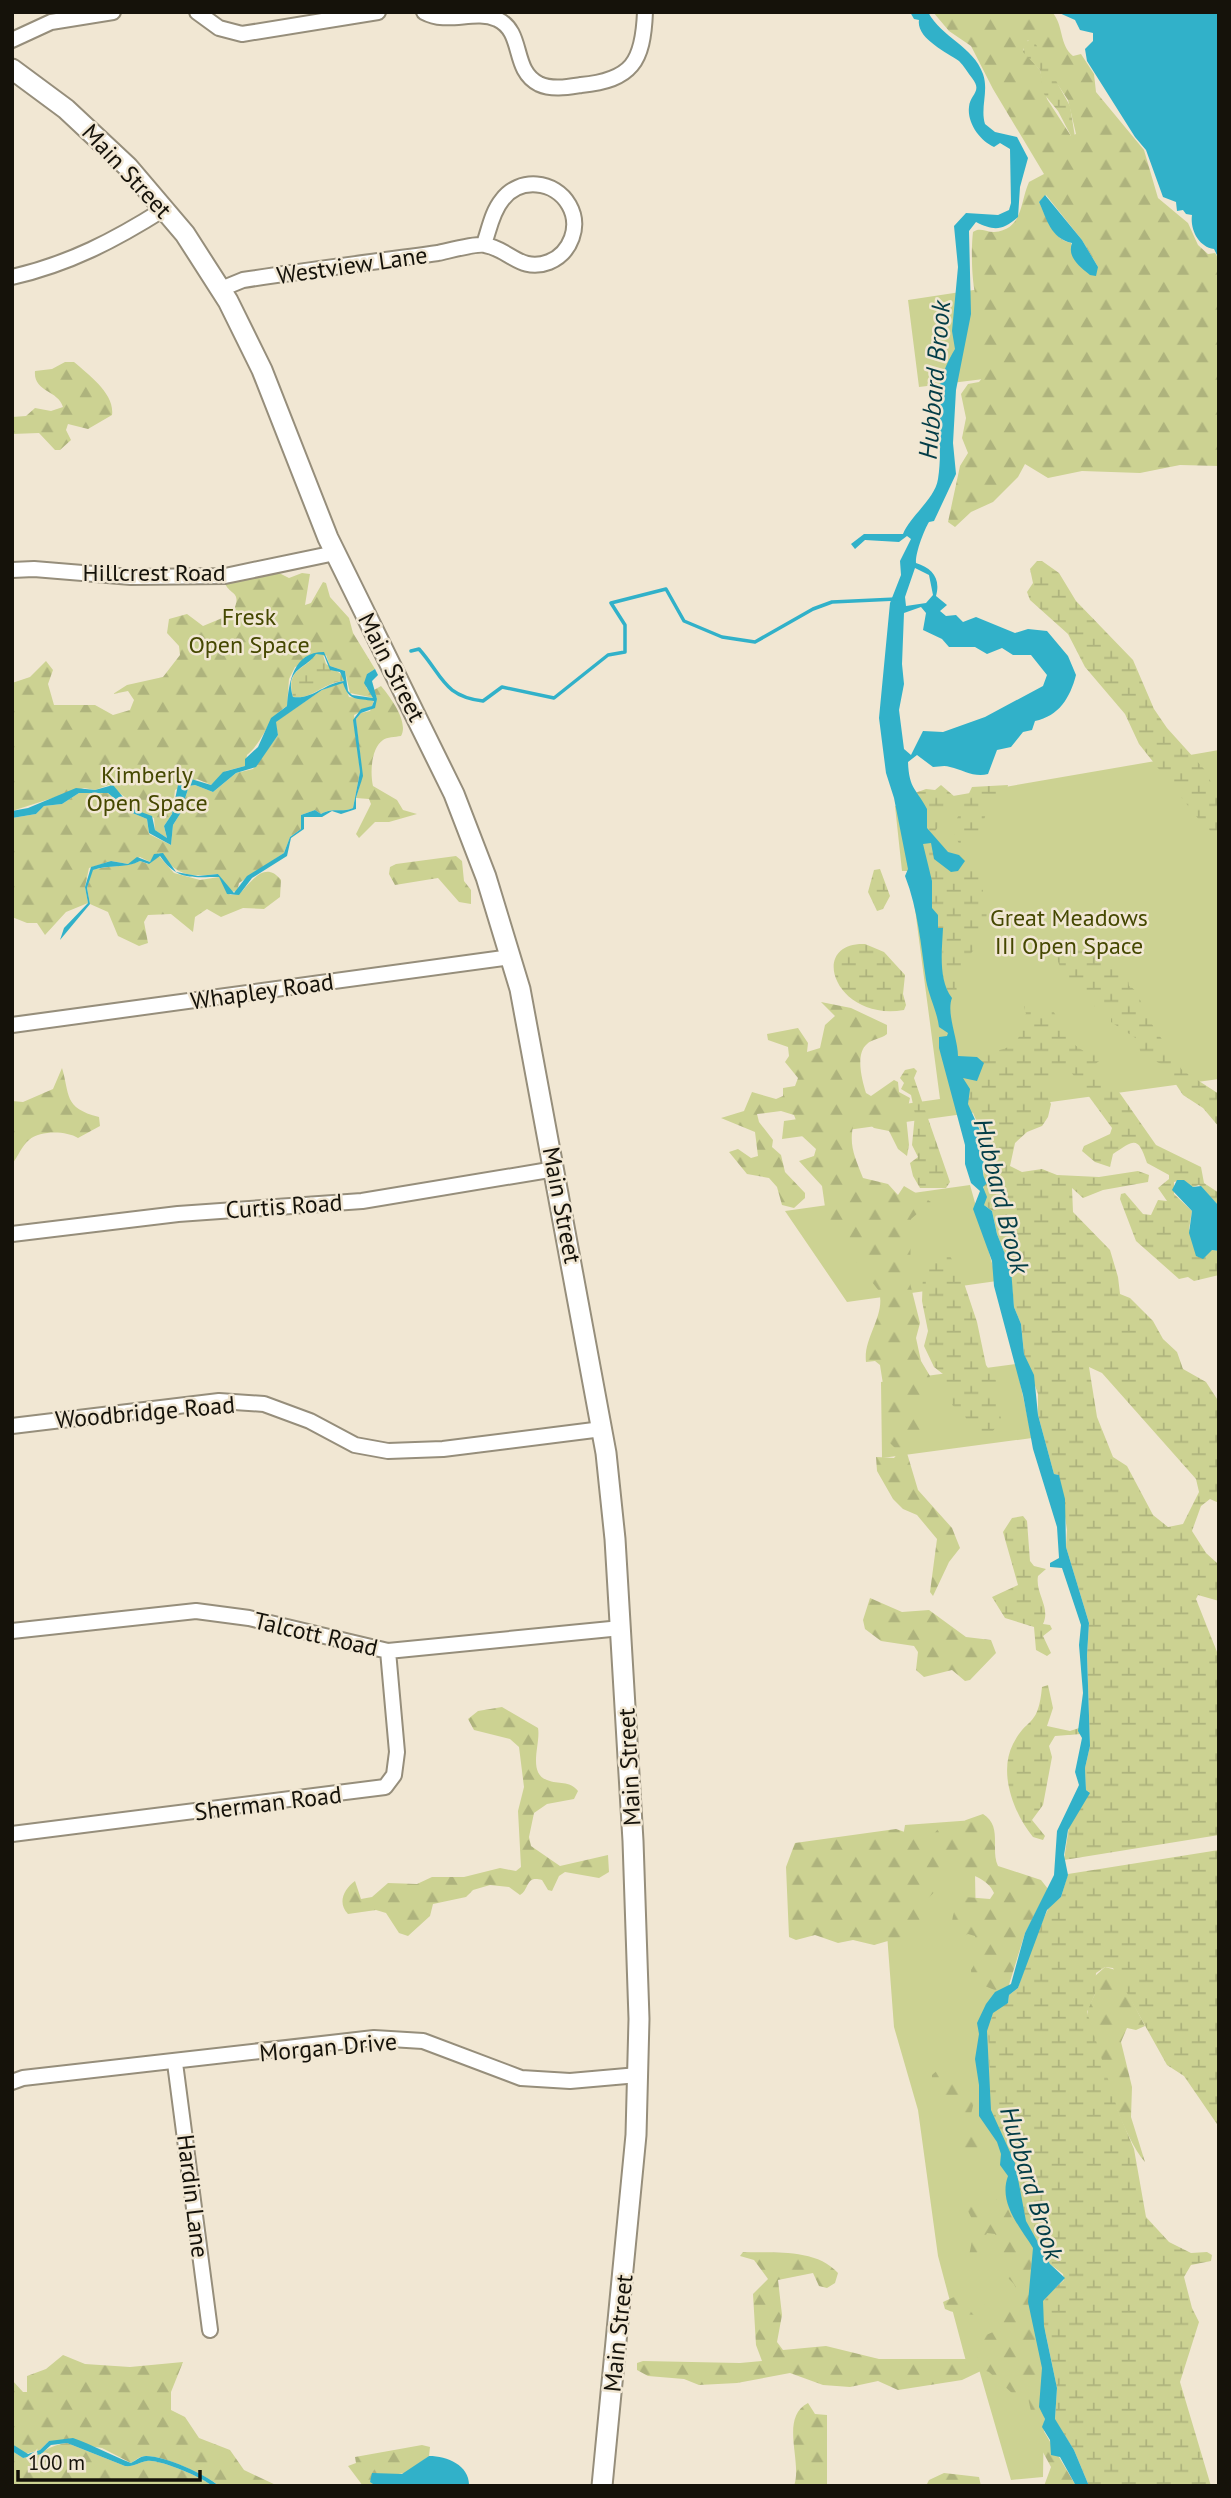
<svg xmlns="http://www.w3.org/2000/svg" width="1231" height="2498" font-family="'PT Sans',sans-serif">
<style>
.green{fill:#ccd292}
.forest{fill:url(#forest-firs);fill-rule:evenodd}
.wetland{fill:url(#wetland-marsh);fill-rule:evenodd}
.water{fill:#31b1c9;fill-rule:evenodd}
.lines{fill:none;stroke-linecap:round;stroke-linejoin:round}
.stream{stroke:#31b1c9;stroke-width:3.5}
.street-casing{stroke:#968e7b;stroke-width:18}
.secondary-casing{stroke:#968e7b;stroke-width:23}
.street{stroke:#fff;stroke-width:14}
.secondary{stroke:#fff;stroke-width:19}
.labels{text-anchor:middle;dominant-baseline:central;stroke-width:5;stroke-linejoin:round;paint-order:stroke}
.street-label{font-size:24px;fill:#15120a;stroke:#f1e7d3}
.park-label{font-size:24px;fill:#454801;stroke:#f1e7d3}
.water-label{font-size:26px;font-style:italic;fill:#033d47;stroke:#f1e7d3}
</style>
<defs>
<pattern id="forest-firs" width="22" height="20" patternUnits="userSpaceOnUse" patternTransform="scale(1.75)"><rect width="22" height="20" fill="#ccd292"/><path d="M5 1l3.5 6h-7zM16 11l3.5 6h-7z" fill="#aeb37d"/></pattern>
<pattern id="wetland-marsh" width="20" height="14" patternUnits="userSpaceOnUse" patternTransform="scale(1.75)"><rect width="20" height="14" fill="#ccd292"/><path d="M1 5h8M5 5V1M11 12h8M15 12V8" fill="none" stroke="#aeb37d"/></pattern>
</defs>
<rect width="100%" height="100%" fill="#f1e7d3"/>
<path class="green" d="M1215,253L1219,259V350L919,387L908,300Z
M1219,750V1079L782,1139L784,1121L940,1099L910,871H902L895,806Z
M970,1185L997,1281L847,1302L785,1211Z
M1016,1364L1032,1438L882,1458L881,1382Z
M974,1820L976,1928L999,1984L1046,2284L1043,2477L1011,2480L978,2366L967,2365L938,2256L918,2110L894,2027L887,1934L905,1825Z"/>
<path class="forest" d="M933,12H1052C1064,25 1059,45 1073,56L1081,54L1094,74L1096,92L1144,150L1158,198L1188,223L1198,245L1219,264V466L1180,465L1140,473L1082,471L1048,478L1025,464L1018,477L993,502L971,512L955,527L948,522L960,466L968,453L962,438L966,418L961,394L968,384L979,382L983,377L980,362L981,325L992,316C988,312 982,309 979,304C971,291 971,248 973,232C980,227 985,232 994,232C1023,230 1020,202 1029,182L1044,174L993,89L971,46L949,31ZM1028,40L1068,100L1076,134L1071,136L1047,99L1040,70L1023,50ZM1046,195L1082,240L1098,267L1072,246L1071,243C1052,239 1047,218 1039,202Z
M65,362H74C89,375 115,394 112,415L88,429L68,424L66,430L71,440L60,450H55L39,433L12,434V417L26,416L35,408L51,411L63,407C58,390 33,392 35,371L52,369Z
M277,572L289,578L302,573L310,574L305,605L311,603L323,582L326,583L330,597L349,618L353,633L375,669L367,674L366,687L374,698L350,693L345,671L330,666L326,655L295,667L289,679L287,706C267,718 265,740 247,755L245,766L226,771L211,785L197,779L175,790L172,814L164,826L167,838L155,830L154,818L133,809L126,798L109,785L95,790L84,788L12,811V683L30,677L46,661L53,670L48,684L54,705H95L113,715L130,710L134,700L128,691L113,694L127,685L163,677L180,655L179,646L167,633L169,619L187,614L203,626L232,614C244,589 229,597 224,581Z
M340,683H344L349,697L374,700L372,706L354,715L360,772L353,808C342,813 332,807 321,814L315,810L301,815V829L290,837L284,853L239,883L237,892L230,891L218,874C187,877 179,876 159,853L150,862L140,857L128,864L111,861L89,868L85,887L88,903L66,912L45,935L37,923H27L12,917V818L36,814L44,806L62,804L79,793H108L130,812L147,819L149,834L171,845L173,825L180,814L189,786L195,785L213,792L236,773L253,769L278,735L275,722L322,690Z
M381,686C391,698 409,722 401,736C395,737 387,737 383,740C371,748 370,773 373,786L397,800L403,810L417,814L389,822H375L359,838L356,834L371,804L369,799L356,798C366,772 358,746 356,719L361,713L370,711L377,699L374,690Z
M159,856L174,873L200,880L219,877L230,895L239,894C250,884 264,859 281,880L280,897L264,909L243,908L221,917L207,909L195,917L193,932L171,914L148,915L144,922L148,943L139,946L118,936L108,912L90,904L87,888L92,870C109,865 125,868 140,861L148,864Z
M456,856L462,861L464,881L471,890V904L459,902L438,878L395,885L389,874L390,867L396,864Z
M821,1002L851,1008L887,1025V1034C881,1039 872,1039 867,1044C855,1054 862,1080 866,1093L871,1096L894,1080L898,1082L899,1092L910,1098L906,1116L909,1145L907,1156L898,1149L889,1131L874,1128L862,1118L854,1122C848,1145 855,1157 863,1178L888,1184L898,1195L904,1186L931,1202L911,1219L910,1283L920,1323L916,1338L921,1361L930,1376L919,1401L930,1429L928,1436L906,1439L904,1443L918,1490L952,1528L960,1548L949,1562L933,1596L930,1592L937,1539L917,1515L903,1509L893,1499L877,1471L876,1457L894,1458L899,1452L889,1442L884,1428L885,1397L880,1365L875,1361L866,1362C863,1337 886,1316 879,1291L838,1238L825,1207L822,1186L799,1161L814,1156L816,1149L802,1136L794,1115L781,1111L757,1114L759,1122L773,1140L772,1147L781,1155L785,1172L805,1193V1198L794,1208L782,1205L777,1187L769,1178L747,1174L729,1152L738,1149L751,1158L758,1156L755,1132L721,1118L744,1111L752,1092L776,1099L783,1096V1088L795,1086L798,1078L785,1062L789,1056L788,1047L768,1040L767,1034L798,1028L808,1043L807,1052L820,1048L825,1025L835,1016Z
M62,1068C70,1094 63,1108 99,1117L100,1126L78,1138C66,1131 41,1130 29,1140C22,1145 18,1157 12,1164V1101L23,1102L53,1089Z
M870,1598L902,1612L929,1610L966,1637L991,1640L996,1653L970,1680L965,1681L952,1670L924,1677L916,1670L918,1652L914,1646L881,1641L865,1629L863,1620Z
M502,1707L538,1728C541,1743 527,1773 547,1780C559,1785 569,1780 578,1791L574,1799L547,1804L534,1813L529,1837L531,1846L560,1866L608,1855L609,1872L599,1878L565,1872L559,1876L552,1891L548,1890L542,1880C525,1875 530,1889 520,1895L509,1887L490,1885L473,1890L466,1897L433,1904L430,1916L408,1936L399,1933L386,1913L376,1910L348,1914C337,1903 344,1889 355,1881L361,1899L372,1897L388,1883L417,1884L432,1877H464L500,1868L516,1871L521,1867L518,1811L524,1787L519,1747L510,1739L474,1730L468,1719L478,1711Z
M983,1814C1003,1826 990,1850 998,1866L1041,1880L1048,1889L1025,1933L1008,1988L997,1991L980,1984L976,1989L972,1986L971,1970C978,1960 977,1948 975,1936L968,1934L955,1940C949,1926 952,1906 965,1897L990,1899L994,1893C989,1879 965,1870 951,1871C938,1883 940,1890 922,1903L919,1925L905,1936L874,1945L853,1940L838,1943L815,1935L796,1940L789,1937L786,1867L795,1843L896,1829L928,1840L940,1827L953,1830L966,1820Z
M1105,1967L1116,1970L1145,2026L1136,2030L1127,2028L1121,2042L1132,2087L1131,2117L1145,2162C1121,2134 1097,2055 1087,2018L1088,2008L1095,1994L1094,1977Z
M940,2068L962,2093L976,2094L969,2122L976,2132L989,2144L983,2153L964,2166L960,2159L959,2125C950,2106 931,2099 932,2075Z
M1001,2195L1016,2226L1033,2248C1033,2262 1028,2278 1029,2291C1029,2317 1038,2340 1041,2366C1044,2385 1037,2403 1045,2419L1042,2428L1076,2486H1044L1051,2467L1038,2443L1027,2393L1013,2394L989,2372L983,2370L962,2380L898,2390L878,2381L850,2387L823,2385L790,2373L737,2383L699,2385L684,2379L648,2376L637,2370V2363L643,2361L740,2363L762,2361L756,2345L753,2294L768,2279L754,2260L740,2256L743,2252C773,2253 816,2248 838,2273L835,2283L827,2288L819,2286L813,2273L778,2280L782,2315L777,2342L783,2350L826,2346L879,2359H976L981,2354L970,2342L993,2332L989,2320C975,2312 959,2316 945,2309L943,2302L954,2297L1000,2309L1002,2301L979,2282V2277L1016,2305L1022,2302L1014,2284L998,2268L995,2234L987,2233L975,2257L972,2259L969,2256L975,2225L968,2211L969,2202L994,2212L997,2198Z
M63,2355L85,2364L130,2367L183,2362L171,2392V2410L185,2417L199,2438L230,2450L244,2470L278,2486H219C208,2476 156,2451 141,2457C137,2458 135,2461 131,2463L102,2448L55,2441H49L40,2450L25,2454L12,2444V2380L23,2392H27V2376L46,2369Z
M808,2403L815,2414L827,2415V2486H794C803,2462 779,2418 808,2403Z
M67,2443L125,2466C134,2467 139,2462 147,2461C159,2459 204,2478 212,2486H12V2451L23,2458C41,2455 49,2445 67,2443Z
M422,2445L430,2447L429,2456L406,2473L391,2475L372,2484L376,2486H363L348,2466L356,2463L355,2457Z
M944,2473L979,2477L981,2486H926L929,2480Z"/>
<path class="wetland" d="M1033,39L1070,106L1075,137L1071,136L1058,111L1044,94L1040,70L1023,52L1025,42Z
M1037,561H1042L1059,573L1076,601L1133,660L1154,709L1167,728L1204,769L1219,797V839L1200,821L1139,744L1125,714L1085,667L1068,634L1030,600L1027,592L1033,583L1030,569Z
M316,654L323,655L326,664L344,676V681C324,682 312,700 293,697C285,668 306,670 316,654Z
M941,785L955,797C947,810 943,822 932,835L926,825V806L916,799L915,793L926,789L935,790Z
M1008,785L1006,795L988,808L976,843L962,850L952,829L972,787Z
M927,842L932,844L941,867L953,873L962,868L965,861C980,865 986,874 983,889C982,894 985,900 986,905C988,915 985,928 981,938C976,952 958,963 956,980C956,985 957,991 957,996L949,1005L952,1000C950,994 944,992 943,985C941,965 943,948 943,929L938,928V915L932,908V881L922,849Z
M880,869L890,896L883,909L877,911L868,892L874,870Z
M1065,942H1075L1102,954L1116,974L1128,980L1129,986C1137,989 1142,1003 1144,1012L1182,1070L1219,1094V1127L1203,1108L1183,1095L1163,1065L1141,1054L1137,1039L1111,1022V1016L1097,1010L1088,996L1063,975L1056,956Z
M865,944L884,952L905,975L903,994L906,1005L904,1010C835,1022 807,942 865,944Z
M1031,1003L1050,1006C1065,1028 1072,1060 1104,1051L1103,1058L1094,1065V1071L1119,1092L1156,1145L1201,1167L1204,1183L1219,1193V1206L1199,1185L1193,1187L1181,1180L1174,1182V1194L1192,1211L1189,1229L1212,1250L1219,1251V1275L1194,1281L1188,1277L1179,1279L1136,1241L1120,1199L1121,1194L1125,1193L1143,1214L1151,1215L1158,1200L1167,1201L1158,1188L1169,1179V1175L1147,1163C1138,1136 1135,1139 1113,1154L1110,1167L1095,1162L1082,1151L1084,1146L1110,1134L1112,1128L1071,1072L1052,1075L1046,1093L1051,1104L1048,1117L1042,1126L1027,1132L1015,1143L1010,1166L1022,1172L1042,1169L1057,1175L1099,1177L1138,1171L1149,1175L1148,1182L1103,1190L1083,1198L1072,1188L1073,1212L1110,1250L1118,1277L1120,1294L1130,1298L1153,1321L1163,1339L1177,1352L1183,1369L1206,1382L1219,1402V1503L1210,1499L1201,1506L1192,1531L1206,1553L1217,1563L1219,1601L1198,1595L1196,1599L1219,1657V1835L1064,1860L1069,1826L1089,1792L1086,1790L1085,1768L1090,1746L1087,1655L1089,1623L1066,1547L1067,1530L1059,1475L1054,1474L1038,1415V1394L1024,1354L1021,1324L1014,1307L1010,1267L997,1234L992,1211L984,1205L983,1156L987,1146L966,1096L969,1091L963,1078L972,1082L981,1077L983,1066L977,1057C995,1046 1024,1056 1021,1018L1026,1014L1024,1006ZM1089,1367L1102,1373L1196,1479L1199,1492L1183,1524L1168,1527L1153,1515L1127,1466L1113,1457L1097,1417Z
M914,1068L917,1071L914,1078L950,1182L946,1188H920L913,1176L910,1163L918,1157L912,1145L915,1114L911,1095L901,1089L904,1083L900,1078L905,1070Z
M935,1252L950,1256L963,1280L977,1322L986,1365L997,1382L1001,1420L993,1431H975L970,1427L965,1416L953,1406L946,1392L943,1374L934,1367L924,1346L928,1331L922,1301L923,1273Z
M1023,1516L1027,1521L1030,1561L1034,1566L1046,1569L1038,1576C1035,1594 1051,1607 1043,1624L1050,1625L1052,1629L1043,1636L1051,1653L1047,1656L1036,1650L1034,1627L1005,1618L992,1597L1018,1585L1003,1532L1012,1518Z
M1048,1685L1053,1708L1047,1726L1070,1731L1079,1728L1081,1734L1055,1736L1049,1746L1052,1757L1043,1805L1032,1820L1045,1836L1043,1840L1033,1837C1014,1814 998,1773 1013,1744C1027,1716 1038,1729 1042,1687Z
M1219,1850V2127L1184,2076L1167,2065L1113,1968L1105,1967L1096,1973L1095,1994L1087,2012L1118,2111L1134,2149L1146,2217L1169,2242L1191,2253L1207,2252L1212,2255L1211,2261L1191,2265L1184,2277L1192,2308L1199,2322L1180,2382L1211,2486H1089L1074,2450L1055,2420L1057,2388L1042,2316L1046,2296L1064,2280L1063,2274L1050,2264L1026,2221L1015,2163L991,2110L988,2025L998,2007L1008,2003L1009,1995L1018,1988L1035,1937L1049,1907L1061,1897L1068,1874Z"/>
<path class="water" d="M910,12H928C942,38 973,46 983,74C989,91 980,108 985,124L995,132L1017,137L1028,158L1020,187L1018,217C1002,231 994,231 976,222L969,231L971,314L956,390L953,443L956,474L934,521L929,522C924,530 915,554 916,563C932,568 941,578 936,596L947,605L940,611L946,616L956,615L963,622L976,617L1015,633L1028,629L1047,631L1068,656L1076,675C1070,698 1059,716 1035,721L1032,730L1023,732L1011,747L997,750L988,774C975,778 963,770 950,767C944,765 939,767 933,767L917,755L908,762C909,790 917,789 927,809V828L948,852L959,855L965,861L958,871L951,872L934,859L931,843L923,844L932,881V908L938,915V928H943C942,950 938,980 952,998C946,1013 958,1039 958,1056L977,1057L984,1063L977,1081L963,1078L970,1089L968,1104L987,1146C986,1158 978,1171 987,1183L983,1187L987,1197L984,1205L992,1211L997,1234L1011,1269L1014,1307L1021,1324L1024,1354L1034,1375L1038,1415L1054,1474L1059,1475L1065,1499L1066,1547L1089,1623L1087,1655L1090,1746L1085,1768L1086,1790L1090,1793L1068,1830L1064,1855L1068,1875L1061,1897L1047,1910L1018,1988L1009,1995L1008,2003L993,2013L987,2031L991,2110L1015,2163L1026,2221L1050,2264L1065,2278L1043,2301L1044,2326L1057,2388L1055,2419L1074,2450L1089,2486H1076L1060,2457L1051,2455L1050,2440L1042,2427L1045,2419L1039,2407L1042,2368L1028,2302L1033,2248C1020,2227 998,2203 1008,2176L1000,2165L1001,2154L997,2142L979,2116V2085L975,2059L979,2034L977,2023L986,2004L995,1992L1011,1984L1025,1933L1054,1875L1057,1831L1079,1785L1075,1772L1082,1738L1078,1731L1083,1693L1079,1645L1081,1625L1062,1568L1050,1567V1563L1059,1558L1057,1527L1033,1449L1023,1395L994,1286L992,1261L973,1209L980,1191L971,1183L965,1164V1145L939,1048V1037L947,1036L948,1033L939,1027C937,1011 929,997 926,980C921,946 918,909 905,876L908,869L894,798L886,773L879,718L890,603L901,575L900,561L911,539L907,536L899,542L865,540L855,549L851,544L864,534H903C911,515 935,499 938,479C946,428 924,400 955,349L952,331L958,267L954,226L966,213L998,215L1009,210L1011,203L1010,149L1000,143L994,147C980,141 967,123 969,107C970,94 983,92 972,78C968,73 964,66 959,61C946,52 916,38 919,20L914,19ZM915,568L929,575L933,595L926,603L906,606L905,597ZM921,607L926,613L923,630L942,639L949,647H975L987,654L1002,648L1013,655H1031L1047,675L1043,686L985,717L943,732L923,731L911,755L904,749L899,710L904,684L902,664L904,613Z
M1057,12H1219V259L1214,249C1198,247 1190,229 1192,215L1186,214L1183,210L1177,211L1176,202L1163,197L1146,150L1135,137L1087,61L1085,49L1093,41V33L1080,30L1075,20Z
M1045,195L1082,240L1098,267L1096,276L1090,275C1079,266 1067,257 1072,243C1050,238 1047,219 1039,202Z
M324,652L330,666L345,671L348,691L352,695L373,698L364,683L367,674L375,669L378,675L372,681L377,699L375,708L361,713L356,719L363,776L356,798V809L341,814L332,811L322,817H304V829L291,838L287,856L252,878L239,895L227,894L219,877C192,877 177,881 160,856L149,864L140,861C125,869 109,864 93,870L87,888L90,904L60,940L64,928L88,903L85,887L91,867L111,861L128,864L137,857L150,862L154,854L163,853L176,872L198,876L218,874L234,893L247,876L284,853L290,837L301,829V815L315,810L321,814C333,807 342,813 353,808L360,772L353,720L361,709L372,706L374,701C357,698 349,702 343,683L322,690L276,722L278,735L256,767L236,773L213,792L195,785L189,786L180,814L173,825L171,845L149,833L147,819L130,812L108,793H79L62,804L44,806L36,814L12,818V811L28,808L76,788L95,790L113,785L133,809L152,816L155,830L167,838L164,826L172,814L178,785L188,778L211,785L223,772L245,766V759L258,747L271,718L287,706C289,682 293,652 324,652ZM316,654L324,655L330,670L340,672L344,681C325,683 312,700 293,697C284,669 306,669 316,654Z
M1177,1180H1184L1193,1187L1201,1186L1219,1206V1251L1212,1250L1203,1259L1196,1256L1189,1233L1192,1211L1172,1190Z
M73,2438C93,2445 111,2455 131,2463C137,2460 140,2456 146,2456C165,2456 205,2474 219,2486H212C204,2478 159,2459 147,2461C139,2462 134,2467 125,2466L67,2443L51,2445L41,2454L23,2458L12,2451V2444L28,2454L40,2450L49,2441Z
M429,2456C448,2456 470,2466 469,2486H376L370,2482L372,2473L402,2474Z"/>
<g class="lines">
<path class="stream" d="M411,651L419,649C443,676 443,696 483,701L502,687L554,698L608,655L625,652V625L611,603L666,589L684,621L722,637L755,642L813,609L832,602L896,599"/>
<g class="street-casing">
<path id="street" d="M197,12L219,28L242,34L378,12
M424,12C448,25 474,9 497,19C525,32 511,70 539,84C552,90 568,87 581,85C632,80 643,62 645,12
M12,40L51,22L113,12
M12,277C69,264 115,240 164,209
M221,289L243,280C308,270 373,262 438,253C448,251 477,243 485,245C509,249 521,273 549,262C571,253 581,226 569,205C555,180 519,177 502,200C492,212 489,230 484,244
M12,570L34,569L131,577L225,576L335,553
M12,1025L511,957
M12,1234L178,1214L362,1201L555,1169
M12,1426L219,1401L264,1404L310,1421L355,1445L388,1451L443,1449L602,1429
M12,1631L196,1611L249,1618L388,1651L621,1628
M12,1834L385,1787L394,1775L397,1752L388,1651
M175,2063L210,2330
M12,2082L23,2078L374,2038L423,2041L521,2078L570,2081L638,2075"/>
</g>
<g class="secondary-casing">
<path id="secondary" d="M12,69L66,109L128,167L185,234L228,301L262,370L328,538L454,794L486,877L520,989L606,1453L615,1539L633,1841L639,2019L636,2135L602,2486"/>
</g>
<use href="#street" class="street"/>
<use href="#secondary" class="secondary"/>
</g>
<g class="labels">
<g class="street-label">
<text transform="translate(127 171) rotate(47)">Main Street</text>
<text transform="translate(352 265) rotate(-8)">Westview Lane</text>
<text x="154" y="572">Hillcrest Road</text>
<text transform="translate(392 667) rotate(63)">Main Street</text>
<text transform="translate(262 991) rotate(-8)">Whapley Road</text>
<text transform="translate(562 1205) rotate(79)">Main Street</text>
<text transform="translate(284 1206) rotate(-4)">Curtis Road</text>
<text transform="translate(145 1412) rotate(-5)">Woodbridge Road</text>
<text transform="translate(316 1634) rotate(13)">Talcott Road</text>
<text transform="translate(629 1767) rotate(-93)">Main Street</text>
<text transform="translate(268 1803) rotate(-7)">Sherman Road</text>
<text transform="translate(328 2047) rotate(-5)">Morgan Drive</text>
<text transform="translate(193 2196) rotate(83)">Hardin Lane</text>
<text transform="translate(618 2333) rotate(-84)">Main Street</text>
</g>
<g class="park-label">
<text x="249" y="616">Fresk<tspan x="249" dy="28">Open Space</tspan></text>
<text x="147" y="774">Kimberly<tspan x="147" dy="28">Open Space</tspan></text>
<text x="1069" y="917">Great Meadows<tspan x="1069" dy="28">III Open Space</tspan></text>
</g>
<g class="water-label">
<text transform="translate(934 380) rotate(-85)">Hubbard Brook</text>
<text transform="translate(1002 1196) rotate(76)">Hubbard Brook</text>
<text transform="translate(1032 2183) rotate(73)">Hubbard Brook</text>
</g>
</g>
<rect width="1231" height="2498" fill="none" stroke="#15120a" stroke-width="28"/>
<path d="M18 2470v10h182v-10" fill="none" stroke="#15120a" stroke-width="3.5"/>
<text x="28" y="2470" font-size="21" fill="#15120a" stroke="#f1e7d3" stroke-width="5" paint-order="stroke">100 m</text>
</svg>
